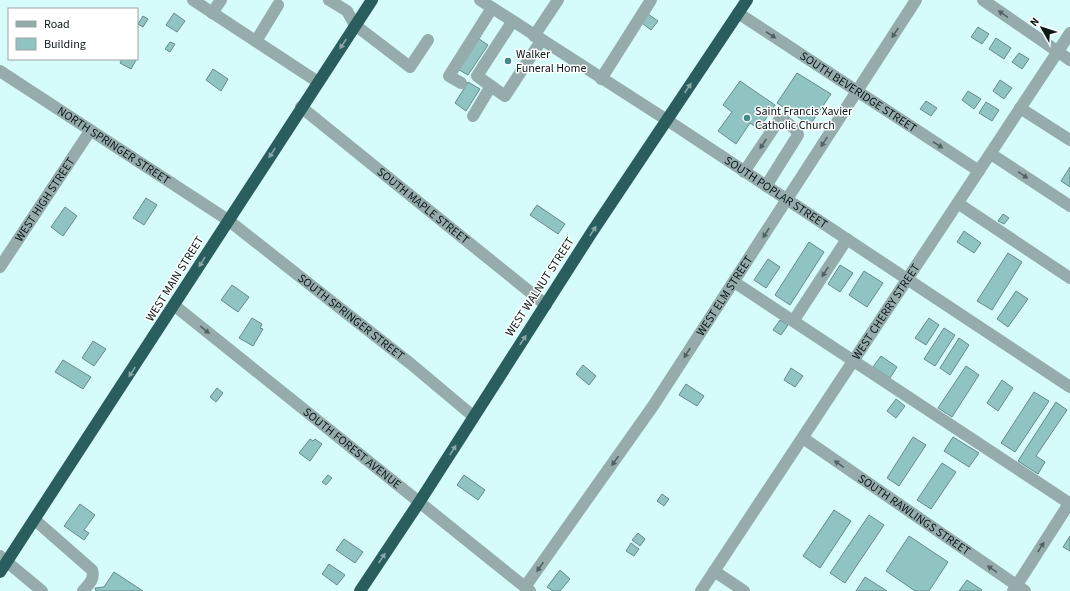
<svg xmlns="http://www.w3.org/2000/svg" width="1070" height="591" font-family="'Source Sans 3',sans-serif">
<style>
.building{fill:#8fc4c3;stroke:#688a8a}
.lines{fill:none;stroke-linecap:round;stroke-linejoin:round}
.minor{stroke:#96acac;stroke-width:12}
.highway{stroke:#2a5d5d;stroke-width:12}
.oneway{fill:#506262}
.oneway2{fill:#8aa6a6}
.poi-dot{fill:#428a8a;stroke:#fff;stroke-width:1.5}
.labels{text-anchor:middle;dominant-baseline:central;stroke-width:3;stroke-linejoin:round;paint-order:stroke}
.poi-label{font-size:12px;fill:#0a1818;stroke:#fff;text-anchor:start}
.street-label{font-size:12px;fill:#0a1818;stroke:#fff}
</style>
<rect width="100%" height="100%" fill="#d5fbfb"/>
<path class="building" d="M174,13L185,21L177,32L166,25Z
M648,14L658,21L651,30L642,23Z
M143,16L148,19L143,27L138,24Z
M978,27L989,34L982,44L971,37Z
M476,37L488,45L468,75L456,68Z
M996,38L1011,48L1004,59L989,49Z
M170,42L175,44L170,52L165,49Z
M1019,53L1029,59L1022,69L1012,62Z
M122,59H134L136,60L131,69L120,63Z
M213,69L228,79L221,91L206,80Z
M797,73L831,94L810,125L777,103Z
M1000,80L1012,88L1004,99L993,91Z
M740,81L775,105L759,129L750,123L736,144L718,131L732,112L723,105Z
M468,82L480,89L466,111L455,103Z
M968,91L981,99L974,109L962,100Z
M926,101L937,108L931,116L920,109Z
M986,102L999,110L992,121L979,113Z
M1070,167V187L1061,181Z
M146,198L157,205L144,225L133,218Z
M537,205L565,224L558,234L530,215Z
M65,207L77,216L63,236L51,227Z
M1003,214L1009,218L1004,224L998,221Z
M964,231L981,243L974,253L957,242Z
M809,242L824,252L790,305L775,295Z
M1008,253L1022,262L992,310L977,301Z
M768,259L780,267L766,288L754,280Z
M840,265L853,273L840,292L828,284Z
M864,271L883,283L867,307L849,295Z
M232,285L249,297L238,312L221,300Z
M1016,291L1028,299L1008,327L997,319Z
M252,318L262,324L260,328L263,329L253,346L239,338Z
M929,318L939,325L926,345L915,338Z
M780,320L788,325L781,335L773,330Z
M944,328L955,335L935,366L924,359Z
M959,338L969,345L950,375L940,368Z
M93,341L106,349L94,366L82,358Z
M881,356L897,367L890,378L873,367Z
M63,360L91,377L83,389L55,372Z
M583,365L596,376L589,385L576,374Z
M966,366L979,375L952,417L938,408Z
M791,368L803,376L795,387L784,380Z
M1002,380L1013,388L998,411L987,403Z
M686,384L704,396L697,406L679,395Z
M217,388L223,393L216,402L210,397Z
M1034,392L1049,401L1015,452L1001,443Z
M896,399L905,406L896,418L887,411Z
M1056,402L1067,410L1036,456L1045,462L1038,474L1018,461Z
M913,437L926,445L899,486L887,478Z
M953,437L979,453L969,467L944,451Z
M310,439L313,441L315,439L322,444L310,461L299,453Z
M942,463L956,472L931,509L917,500Z
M328,475L332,478L326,485L322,482Z
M464,475L485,490L478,500L457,485Z
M662,494L669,499L664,506L657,501Z
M80,504L95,515L84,530L89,533L84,540L64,526Z
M834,510L851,521L820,568L803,556Z
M869,515L884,525L845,583L830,573Z
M638,533L645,539L640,546L632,540Z
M909,536L948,562L929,591H915L886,571Z
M1070,536V551L1063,547Z
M344,539L363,552L355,563L336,550Z
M631,543L639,549L634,556L626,551Z
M329,564L345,575L337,585L322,574Z
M560,570L570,579L560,591H553L547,587Z
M114,572L143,591H96L95,588L104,587Z
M865,577L887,591H856Z
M967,580L982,590L981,591H959Z"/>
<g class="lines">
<g class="minor">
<path d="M193,0L318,82"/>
<path d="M329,0L347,11L355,25L410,67L428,40"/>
<path id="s1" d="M480,0L667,120L1070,387"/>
<path d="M983,0L1070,60"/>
<path d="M212,13L221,0"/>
<path id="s2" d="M738,13L979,171"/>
<path d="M512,22L477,76L505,96L541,41"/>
<path d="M534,36L558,0"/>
<path d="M256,41L278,5"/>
<path id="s3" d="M0,71L228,220L411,364L473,416"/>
<path d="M601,79L651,0"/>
<path d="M461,83L449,76L492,8"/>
<path id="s4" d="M301,107L546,305"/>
<path d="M1020,108L1070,140"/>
<path d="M473,116L491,86"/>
<path d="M991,154L1070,206"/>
<path d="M744,172L779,120L783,119L797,131L798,135L766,186"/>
<path d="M959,204L1070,278"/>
<path id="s5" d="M0,267L90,131"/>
<path d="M734,282L1069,503"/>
<path id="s6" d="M175,306L530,591"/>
<path d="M794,320L847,239"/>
<path id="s7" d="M803,438L1025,591"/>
<path d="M35,520L92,570C95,579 89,584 83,591"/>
<path d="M0,556L42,591"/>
<path d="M714,571L744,591"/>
<path id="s8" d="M525,587L653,406L916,0"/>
<path id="s9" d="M701,591L1070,33"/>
<path d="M1013,591L1070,502"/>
</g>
<path class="highway" d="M0,572L372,0
M360,591L420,501L592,232L747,0"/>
</g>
<defs><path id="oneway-solid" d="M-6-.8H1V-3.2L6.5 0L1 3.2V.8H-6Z"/></defs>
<g class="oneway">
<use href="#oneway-solid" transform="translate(1003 14) rotate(-146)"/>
<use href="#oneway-solid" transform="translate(895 33) rotate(123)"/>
<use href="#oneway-solid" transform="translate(771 35) rotate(33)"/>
<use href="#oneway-solid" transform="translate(824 142) rotate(123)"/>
<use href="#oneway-solid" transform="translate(763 144) rotate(124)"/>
<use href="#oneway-solid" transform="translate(938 145) rotate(33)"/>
<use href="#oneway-solid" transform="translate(1023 175) rotate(34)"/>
<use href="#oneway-solid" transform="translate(766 233) rotate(123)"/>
<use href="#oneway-solid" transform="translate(825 272) rotate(123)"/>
<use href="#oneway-solid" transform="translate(205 330) rotate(39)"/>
<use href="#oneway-solid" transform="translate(687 353) rotate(123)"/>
<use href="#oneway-solid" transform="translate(615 461) rotate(125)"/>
<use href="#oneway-solid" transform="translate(839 464) rotate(-145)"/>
<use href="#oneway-solid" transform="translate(1041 547) rotate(-57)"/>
<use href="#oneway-solid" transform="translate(540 567) rotate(125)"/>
<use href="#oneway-solid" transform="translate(992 569) rotate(-145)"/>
</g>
<g class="oneway2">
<use href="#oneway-solid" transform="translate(343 44) rotate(124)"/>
<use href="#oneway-solid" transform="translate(688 88) rotate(-56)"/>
<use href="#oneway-solid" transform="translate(272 153) rotate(123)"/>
<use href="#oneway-solid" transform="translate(593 231) rotate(-57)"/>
<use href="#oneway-solid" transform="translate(202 262) rotate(122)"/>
<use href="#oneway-solid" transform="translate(523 340) rotate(-57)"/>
<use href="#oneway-solid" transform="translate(132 372) rotate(123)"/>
<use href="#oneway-solid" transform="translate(453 450) rotate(-58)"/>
<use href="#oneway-solid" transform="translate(382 558) rotate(-56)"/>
</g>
<g class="poi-dot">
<circle cx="508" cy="61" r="4"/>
<circle cx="747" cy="118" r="4"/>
</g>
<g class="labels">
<g class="poi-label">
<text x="516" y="54">Walker<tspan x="516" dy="14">Funeral Home</tspan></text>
<text x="755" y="111">Saint Francis Xavier<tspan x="755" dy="14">Catholic Church</tspan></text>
</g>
<g class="street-label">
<text stroke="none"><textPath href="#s2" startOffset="144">SOUTH BEVERIDGE STREET</textPath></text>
<text stroke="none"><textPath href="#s3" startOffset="136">NORTH SPRINGER STREET</textPath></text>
<text stroke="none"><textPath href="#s1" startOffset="353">SOUTH POPLAR STREET</textPath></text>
<text stroke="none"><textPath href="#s5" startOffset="81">WEST HIGH STREET</textPath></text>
<text stroke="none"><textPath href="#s4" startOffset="157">SOUTH MAPLE STREET</textPath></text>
<text transform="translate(175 279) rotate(-58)">WEST MAIN STREET</text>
<text transform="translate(540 287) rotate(-57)">WEST WALNUT STREET</text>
<text stroke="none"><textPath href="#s8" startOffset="353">WEST ELM STREET</textPath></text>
<text stroke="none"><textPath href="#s9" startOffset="335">WEST CHERRY STREET</textPath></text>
<text stroke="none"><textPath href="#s3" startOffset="429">SOUTH SPRINGER STREET</textPath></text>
<text stroke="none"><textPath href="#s6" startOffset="227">SOUTH FOREST AVENUE</textPath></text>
<text stroke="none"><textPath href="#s7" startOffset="135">SOUTH RAWLINGS STREET</textPath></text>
</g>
</g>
<rect x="8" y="8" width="130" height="52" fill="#ffffff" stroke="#9da3a3"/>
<rect x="16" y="21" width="20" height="6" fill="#96acac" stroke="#9da3a3"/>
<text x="44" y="28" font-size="12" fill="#0a1818">Road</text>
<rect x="16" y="38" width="20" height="12" fill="#8fc4c3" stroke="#9da3a3"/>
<text x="44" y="48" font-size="12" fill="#0a1818">Building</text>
<g transform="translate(1042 28) rotate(309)" stroke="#ffffff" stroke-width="3" paint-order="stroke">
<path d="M0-3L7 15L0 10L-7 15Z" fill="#0a1818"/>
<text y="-6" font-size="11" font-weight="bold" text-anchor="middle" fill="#0a1818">N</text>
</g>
</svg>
